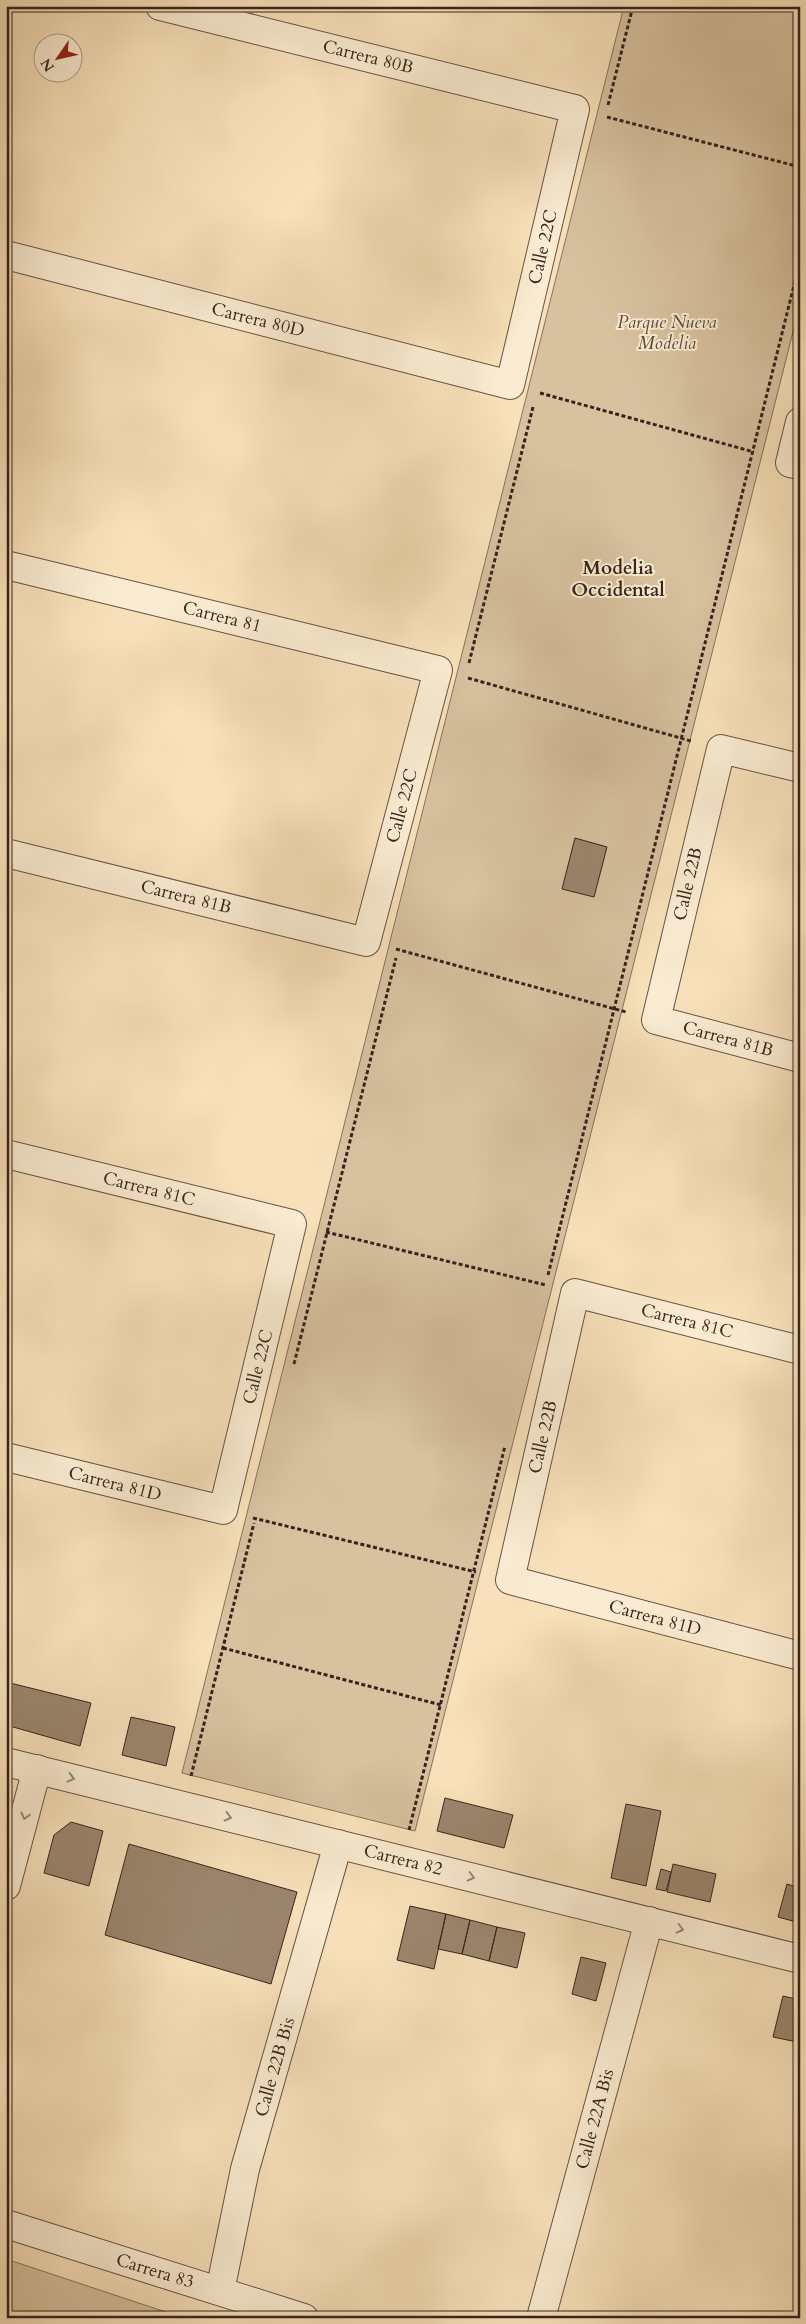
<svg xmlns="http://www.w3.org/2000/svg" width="806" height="2324" font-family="Cardo,serif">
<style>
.green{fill:#d7c19f;stroke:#86725e}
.building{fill:#9b866e;stroke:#36241c}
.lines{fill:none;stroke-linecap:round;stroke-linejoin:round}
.minor-casing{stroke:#665344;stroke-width:30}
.tertiary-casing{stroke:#665344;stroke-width:30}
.path{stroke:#36241c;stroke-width:3;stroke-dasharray:4 2.5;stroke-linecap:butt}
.minor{stroke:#faecd2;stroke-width:28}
.tertiary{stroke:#faecd2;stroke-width:28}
.oneway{stroke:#988877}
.labels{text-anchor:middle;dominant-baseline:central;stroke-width:4;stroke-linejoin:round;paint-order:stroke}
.street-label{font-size:18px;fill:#36241c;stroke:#faecd2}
.park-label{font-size:18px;font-style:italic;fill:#5e4b3d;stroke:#faecd2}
.neighbourhood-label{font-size:19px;font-weight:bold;fill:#36241c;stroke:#faecd2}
</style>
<rect width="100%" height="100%" fill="#f8e1ba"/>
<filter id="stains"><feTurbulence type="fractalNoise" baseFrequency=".004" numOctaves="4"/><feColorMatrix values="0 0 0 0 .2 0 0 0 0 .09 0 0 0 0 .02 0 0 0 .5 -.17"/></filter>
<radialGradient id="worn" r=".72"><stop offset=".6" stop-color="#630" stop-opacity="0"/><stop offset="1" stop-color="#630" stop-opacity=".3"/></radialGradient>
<path class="green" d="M624,6H800V304L415,1831L182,1773Z
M6,2259L184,2318H6Z"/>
<path class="building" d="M575,838L607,847L594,897L562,889Z
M6,1682L91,1703L80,1746L6,1725Z
M131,1717L175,1727L166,1766L122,1755Z
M445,1798L513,1815L504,1848L437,1831Z
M626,1804L661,1811L646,1886L611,1878Z
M71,1822L103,1831L89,1886L44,1873L54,1835Z
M129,1844L297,1892L271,1984L105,1935Z
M673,1864L716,1874L710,1902L667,1892Z
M661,1869L671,1872L666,1891L656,1889Z
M787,1884L800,1888V1923L778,1917Z
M410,1906L446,1914L434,1969L397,1960Z
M446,1914L470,1920L462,1954L438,1949Z
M470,1920L497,1927L489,1961L462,1954Z
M497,1927L525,1933L517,1968L489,1961Z
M581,1957L606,1963L596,2001L572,1994Z
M783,1996L800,2000V2031L797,2042L773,2037Z"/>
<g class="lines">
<g class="minor-casing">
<path id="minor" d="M6,255L510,385L575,109L160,6
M800,422L790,463L800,465
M6,565L438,670L366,942L6,853
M800,768L721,749L656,1020L800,1058
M6,1154L292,1224L223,1510L6,1457
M800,1350L575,1293L510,1580L800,1656
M6,1886L37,1769
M6,2224L304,2318
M220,2291L245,2169L338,1844
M541,2318L649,1921"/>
</g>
<g class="tertiary-casing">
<path id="tertiary" d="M6,1762L800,1959"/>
</g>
<path class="path" d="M608,105L633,6
M607,117L800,167
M540,393L754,452
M469,663L533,407
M468,678L691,741
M396,949L626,1012
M326,1232L546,1285
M548,1275L800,261
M294,1364L396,958
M253,1518L476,1572
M223,1648L441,1705
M191,1776L254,1523
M409,1830L505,1446"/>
<use href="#minor" class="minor"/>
<use href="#tertiary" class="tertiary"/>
</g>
<defs><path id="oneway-chevron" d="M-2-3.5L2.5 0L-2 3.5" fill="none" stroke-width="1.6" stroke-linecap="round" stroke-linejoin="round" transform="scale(1.25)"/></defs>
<g class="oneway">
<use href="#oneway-chevron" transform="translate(71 1778) rotate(14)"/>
<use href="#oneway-chevron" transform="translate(25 1816) rotate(105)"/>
<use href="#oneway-chevron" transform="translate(228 1817) rotate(14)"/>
<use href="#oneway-chevron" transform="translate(471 1877) rotate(14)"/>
<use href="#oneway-chevron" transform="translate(680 1929) rotate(14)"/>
</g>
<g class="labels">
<g class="street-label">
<text transform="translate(368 57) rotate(14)">Carrera 80B</text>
<text transform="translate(543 247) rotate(-77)">Calle 22C</text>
<text transform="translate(258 320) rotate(14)">Carrera 80D</text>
<text transform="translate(222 617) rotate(14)">Carrera 81</text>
<text transform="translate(402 806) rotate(-75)">Calle 22C</text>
<text transform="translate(688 884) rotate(-77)">Calle 22B</text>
<text transform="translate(186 897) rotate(14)">Carrera 81B</text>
<text transform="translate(728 1039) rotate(15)">Carrera 81B</text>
<text transform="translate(149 1189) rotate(14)">Carrera 81C</text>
<text transform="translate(687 1321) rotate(14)">Carrera 81C</text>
<text transform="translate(258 1367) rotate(-76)">Calle 22C</text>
<text transform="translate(543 1437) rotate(-77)">Calle 22B</text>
<text transform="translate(115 1484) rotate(14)">Carrera 81D</text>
<text transform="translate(655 1618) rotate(15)">Carrera 81D</text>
<text transform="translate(403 1860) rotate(14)">Carrera 82</text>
<text transform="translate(275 2067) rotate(-74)">Calle 22B Bis</text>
<text transform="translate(595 2119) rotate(-75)">Calle 22A Bis</text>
<text transform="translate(155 2271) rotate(17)">Carrera 83</text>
</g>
<g class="park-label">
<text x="667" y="322">Parque Nueva<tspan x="667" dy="21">Modelia</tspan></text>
</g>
<g class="neighbourhood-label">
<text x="618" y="568">Modelia<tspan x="618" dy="22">Occidental</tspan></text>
</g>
</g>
<rect width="806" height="2324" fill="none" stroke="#f8e1ba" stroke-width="25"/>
<rect x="8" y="8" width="791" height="2309" fill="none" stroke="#36241c" stroke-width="2.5"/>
<rect x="12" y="12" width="781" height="2299" fill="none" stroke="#36241c"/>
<g transform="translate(58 58) rotate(236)"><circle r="24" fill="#faecd2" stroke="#ac9c89"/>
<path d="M0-4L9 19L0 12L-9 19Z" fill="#8f2418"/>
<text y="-8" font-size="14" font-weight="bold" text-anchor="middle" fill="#36241c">N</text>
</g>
<rect width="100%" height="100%" filter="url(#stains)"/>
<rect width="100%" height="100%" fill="url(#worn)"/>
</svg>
